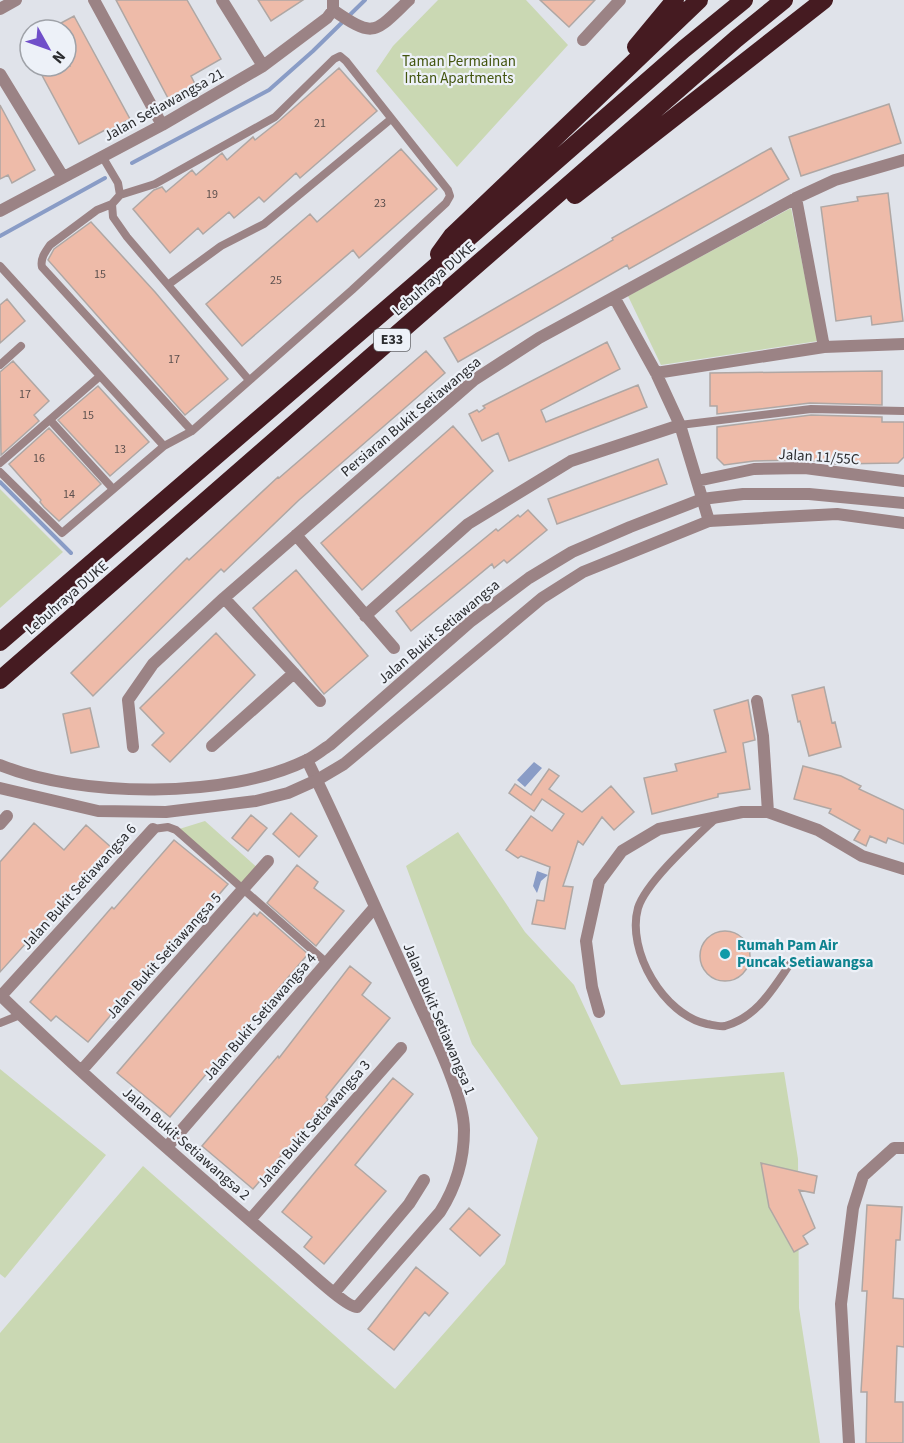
<svg xmlns="http://www.w3.org/2000/svg" width="904" height="1443" font-family="'Source Sans 3',sans-serif">
<style>
.green{fill:#cad8b3}
.water{fill:#899cc6}
.lines{fill:none;stroke-linecap:round;stroke-linejoin:round}
.stream{stroke:#899cc6;stroke-width:4}
.building{fill:#eebba9;stroke:#afa7a4;stroke-width:1.5}
.service{stroke:#9b8385;stroke-width:8}
.minor{stroke:#9b8385;stroke-width:12}
.tertiary{stroke:#9b8385;stroke-width:12}
.motorway{stroke:#451b21;stroke-width:18}
.culture-dot{fill:#0f9aa8;stroke:#edf1f8;stroke-width:2}
.labels{text-anchor:middle;dominant-baseline:central;stroke-width:4.5;stroke-linejoin:round;paint-order:stroke}
.number-label{font-size:12px;fill:#5c504e}
.shield{fill:#edf1f8;stroke:#65676b;stroke-width:1.5}
.shield-label{font-size:14px;font-weight:bold;fill:#2b2c2f}
.park-label{font-size:15px;fill:#43550f;stroke:#edf1f8}
.street-label{font-size:15px;fill:#2b2c2f;stroke:#edf1f8}
.culture-label{font-size:15px;font-weight:bold;fill:#0d838f;stroke:#edf1f8;text-anchor:start}
</style>
<rect width="100%" height="100%" fill="#e0e3ea"/>
<path class="green" d="M438,0H526L568,45L457,167L376,71L393,46Z
M791,208L818,341L661,365L628,296Z
M0,489L63,552L0,608Z
M205,821L260,870L243,889L176,830Z
M458,832L525,932L574,985L621,1085L784,1072L798,1159L799,1308L820,1443H0V1333L143,1166L395,1389L505,1264L538,1138L472,1044L406,866Z
M0,1069L106,1155L5,1278L0,1274Z"/>
<path class="water" d="M534,762L542,768L525,787L517,780Z
M537,871L548,875L541,881L537,893L533,886Z"/>
<g class="lines">
<path class="stream" d="M132,163L269,90L313,51L365,0
M0,236L105,178
M0,482L71,553"/>
</g>
<path class="building" d="M116,0H187L221,59L191,76L196,86L169,100Z
M258,0H303L271,21Z
M540,0H595L569,27Z
M74,16L130,119L106,132L105,130L79,144L37,66H70L66,58V30H48Z
M339,68L377,111L300,178L296,173L264,202L259,197L234,218L229,212L203,234L198,228L170,253L133,209L154,190L162,187L166,192L192,170L196,175L222,153L227,160L253,137L255,140L279,121Z
M889,104L901,143L801,176L789,137Z
M0,105L35,170L12,183L8,175L0,179Z
M771,148L789,179L629,269L627,265L458,362L444,338L613,240L612,238Z
M401,149L437,189L359,258L353,250L242,346L206,304L310,214L317,222Z
M888,193L903,321L872,325L871,316L836,321L821,207L858,201L857,197Z
M91,222L155,292L228,379L185,415L48,260L54,249Z
M7,299L25,321L0,343V305Z
M607,342L620,369L541,410L546,422L638,385L647,407L509,461L498,433L482,441L469,414L477,410L479,412L485,408L483,406Z
M426,351L445,373L299,500L224,572L221,569L93,696L71,673L187,558L189,560L278,477L279,478Z
M13,361L49,401L34,415L39,421L1,455L0,372Z
M882,371V405L810,403L717,414V406H710V373Z
M98,386L149,442L110,476L58,420Z
M811,415L882,417V422H904V457L898,463L836,464L805,460L754,461L724,465L717,458V427Z
M453,426L493,471L362,590L321,543Z
M49,428L101,484L59,521L44,507L40,502L41,500L9,464Z
M658,459L667,484L557,524L548,499Z
M528,510L547,530L507,563L504,560L494,568L492,564L411,631L396,611L496,529L498,531L518,515L520,517Z
M296,570L368,656L324,694L253,608Z
M216,633L255,675L170,762L152,745L164,733L140,708Z
M824,687L832,723L835,722L841,747L809,756L800,721L798,722L792,695Z
M748,700L755,740L743,743L750,789L718,794V797L652,814L644,778L677,771L675,764L726,752L714,710Z
M90,708L99,747L71,753L63,714Z
M803,766L841,776L861,786L859,789L904,810V844L888,838L886,843L870,836L866,846L854,840L860,830L829,813L831,809L794,799Z
M549,769L559,776L549,789L582,812L611,786L634,812L614,830L602,817L583,845L578,841L563,886L573,887L565,929L532,924L537,900L544,901L550,867L521,856L518,858L506,850L531,816L552,831L564,814L542,799L534,811L509,793L515,784L531,795Z
M291,813L317,836L299,857L273,834Z
M251,815L267,828L248,851L232,838Z
M34,823L64,850L86,825L112,848L0,972V862Z
M174,840L228,884L174,947L171,944L88,1042L56,1016L51,1021L30,1002L112,907L114,909Z
M297,865L318,882L314,888L344,911L316,946L267,903Z
M260,912L308,954L170,1117L117,1073L254,913L257,916Z
M700 956a25 25 0 1 1 50 0a25 25 0 1 1-50 0Z
M350,966L371,983L362,995L390,1018L326,1097L328,1100L253,1189L202,1146L278,1056L279,1058Z
M393,1078L413,1094L355,1165L386,1191L324,1264L304,1247L312,1237L282,1212Z
M761,1163L817,1176L814,1193L799,1190L815,1228L803,1236L808,1244L794,1252L769,1207Z
M867,1205L902,1207L900,1240H896L893,1298L904,1299V1347L897,1346L895,1402H903V1443H866L867,1392H861L867,1291H862Z
M469,1208L500,1235L480,1256L450,1229Z
M416,1267L448,1293L429,1316L425,1312L394,1350L368,1329Z"/>
<g class="lines">
<path class="service" d="M120,195L112,204L113,217L127,237L249,380
M112,204L97,210L50,245C45,252 40,259 42,267L192,431
M0,266L164,446
M169,284L221,246L264,224L391,119
M0,365L21,346
M50,420L113,489
M680,425L811,409L904,411
M0,463L99,377
M0,472L62,533L164,446L192,431L352,290L446,203L450,196L448,190L346,61L340,56L334,59L275,117L155,184L120,195L118,183L102,156
M716,818C695,838 646,882 638,908C626,951 664,1015 707,1024C713,1025 720,1027 725,1026C757,1017 772,990 790,964
M153,829L168,827L176,830L327,963
M0,1023L20,1015"/>
<path class="minor" d="M94,0L162,125
M222,0L263,66
M0,9L16,0
M333,10C375,39 374,33 409,0
M583,40L620,0
M0,74L63,177
M796,198L824,347
M0,211L162,125L263,66L327,18L333,10V0
M614,297L656,373L680,425L709,521
M656,373L824,347L904,344
M697,481L754,469L805,468L904,481
M296,535L394,648
M224,598L320,701
M365,616L468,524L571,461L680,425
M757,701L763,736L768,812
M212,746L294,673
M133,747L128,700L153,664L224,598L474,380L539,338L796,198L835,180L904,160
M0,824L7,816
M0,995C93,1085 192,1170 290,1255C301,1264 347,1308 357,1307L440,1212C456,1187 464,1160 464,1130C464,1095 431,1030 416,997C380,918 345,838 307,760
M1,996L153,829
M599,1012L592,987L586,941L599,882L622,851L659,829L742,812H768L818,830L862,856L904,869
M81,1071L268,861
M167,1147L375,907
M250,1220L401,1048
M334,1293L409,1204L424,1180
M849,1443L841,1304L853,1208L863,1176L894,1148H904"/>
<path class="tertiary" d="M0,765C81,798 228,799 307,760C315,756 322,750 330,745L470,622L529,578L572,552L630,527L702,499L743,494H809L904,503
M0,788L98,811L166,812L256,801L288,793L317,780L344,764L542,598L583,572L709,521L837,514L904,523"/>
<path class="motorway" d="M636,47L675,0
M575,195L824,0
M439,254L452,236L699,0
M0,642L419,281L684,49L744,0
M0,680L736,39L784,0"/>
</g>
<circle class="culture-dot" cx="725" cy="954" r="6"/>
<g class="labels">
<g class="number-label">
<text x="320" y="123">21</text>
<text x="212" y="194">19</text>
<text x="380" y="203">23</text>
<text x="100" y="274">15</text>
<text x="276" y="280">25</text>
<text x="174" y="359">17</text>
<text x="25" y="394">17</text>
<text x="88" y="415">15</text>
<text x="120" y="449">13</text>
<text x="39" y="458">16</text>
<text x="69" y="494">14</text>
</g>
<rect class="shield" x="374" y="329" width="36" height="22" rx="4.5"/>
<g class="shield-label">
<text x="392" y="340">E33</text>
</g>
<g class="park-label">
<text x="459" y="61">Taman Permainan<tspan x="459" dy="17">Intan Apartments</tspan></text>
</g>
<g class="street-label">
<text transform="translate(164 105) rotate(-29)">Jalan Setiawangsa 21</text>
<text transform="translate(434 279) rotate(-41)">Lebuhraya DUKE</text>
<text transform="translate(411 417) rotate(-40)">Persiaran Bukit Setiawangsa</text>
<text transform="translate(819 457) rotate(4)">Jalan 11/55C</text>
<text transform="translate(67 598) rotate(-41)">Lebuhraya DUKE</text>
<text transform="translate(439 632) rotate(-40)">Jalan Bukit Setiawangsa</text>
<text transform="translate(79 887) rotate(-48)">Jalan Bukit Setiawangsa 6</text>
<text transform="translate(164 956) rotate(-48)">Jalan Bukit Setiawangsa 5</text>
<text transform="translate(260 1017) rotate(-49)">Jalan Bukit Setiawangsa 4</text>
<text transform="translate(439 1019) rotate(67)">Jalan Bukit Setiawangsa 1</text>
<text transform="translate(314 1124) rotate(-49)">Jalan Bukit Setiawangsa 3</text>
<text transform="translate(186 1144) rotate(41)">Jalan Bukit Setiawangsa 2</text>
</g>
<g class="culture-label">
<text x="737" y="945">Rumah Pam Air<tspan x="737" dy="17">Puncak Setiawangsa</tspan></text>
</g>
</g>
<g transform="translate(48 48) rotate(130)"><circle r="28" fill="#edf1f8" stroke="#9fa2a8" stroke-width="1.5"/>
<path d="M0-4.5L10 22L0 15L-10 22Z" fill="#704fc9"/>
<text y="-9" font-size="16" font-weight="bold" text-anchor="middle" fill="#2b2c2f">N</text>
</g>
</svg>
